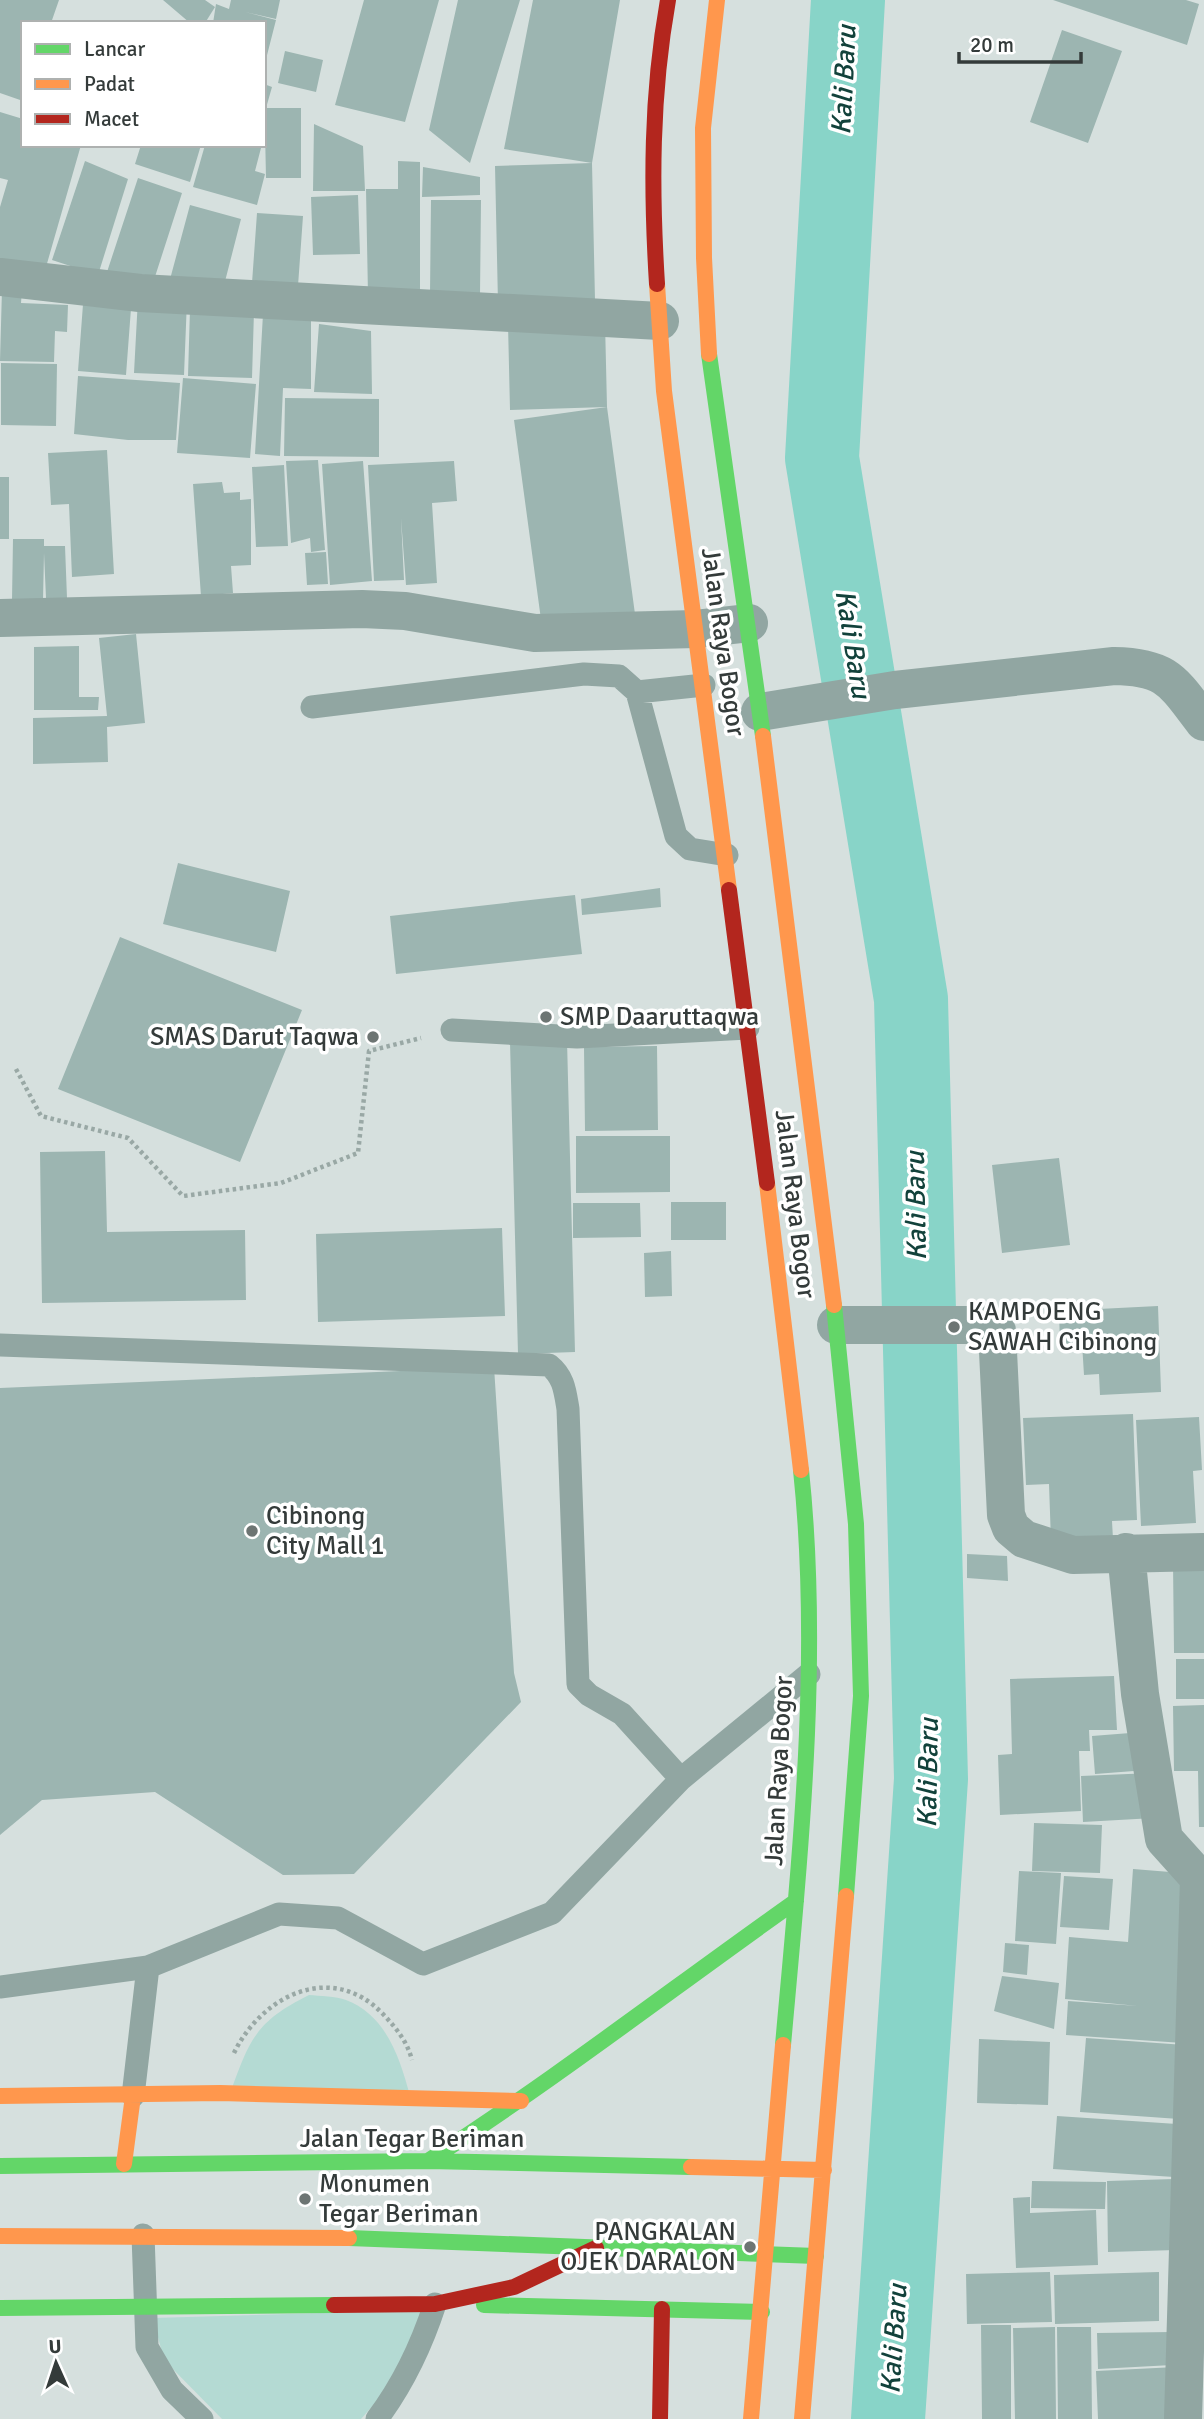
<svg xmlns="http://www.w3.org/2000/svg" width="1204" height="2419" font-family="Signika,sans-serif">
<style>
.green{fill:#b4dad3}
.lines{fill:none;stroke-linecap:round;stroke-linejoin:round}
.river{stroke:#88d4c8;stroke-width:74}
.building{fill:#9cb5b1}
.path{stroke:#99a8a5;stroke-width:4.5;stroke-dasharray:3.5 3.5;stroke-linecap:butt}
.lane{stroke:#91a6a2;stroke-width:23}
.street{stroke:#91a6a2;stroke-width:38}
.fast{stroke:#63d668;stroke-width:16}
.slow{stroke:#ff974d;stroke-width:16}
.jam{stroke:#b3261e;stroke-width:16}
.poi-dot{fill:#6d7573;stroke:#fff;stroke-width:2.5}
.labels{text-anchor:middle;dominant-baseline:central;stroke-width:7;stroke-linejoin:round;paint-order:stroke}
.street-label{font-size:26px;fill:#343b3a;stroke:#fff}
.poi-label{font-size:26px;fill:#343b3a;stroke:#fff;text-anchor:start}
.water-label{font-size:28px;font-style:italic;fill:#12423b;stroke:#fff}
</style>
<rect width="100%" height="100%" fill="#d6e0de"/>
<path class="green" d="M309,1995C320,1996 336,1996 346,2000C386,2015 400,2058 410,2096L231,2091C250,2038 257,2021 309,1995Z
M422,2310L397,2378L361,2419H222L164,2360L153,2318Z"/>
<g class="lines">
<path class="river" d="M848,0L822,458L911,999L931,1779L888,2419"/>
</g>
<path class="building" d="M0,0H59L51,23H23V101L0,93Z
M163,0H205L215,7L205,23H190Z
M231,0H280L276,19L245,12L276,20L265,63L264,23H213L216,4L229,9Z
M364,0H439L405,122L335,105Z
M458,0H520L470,163L429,130Z
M533,0H620L592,163L504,149Z
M1053,0H1186L1199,4L1187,45Z
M1062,30L1122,51L1088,143L1030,122Z
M285,51L323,60L316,92L278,83Z
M264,84L272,87L266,108H301V178H266Z
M0,112L23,119V145H81L44,274L0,262V207L8,180L0,178Z
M314,124L363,146L365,191H313Z
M141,145H201L190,182L135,164Z
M205,145L261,148L255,171L265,174L257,205L193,187Z
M85,161L128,179L98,275L52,260Z
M398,161L420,162V295H368L366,189H398Z
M592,163L595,300L498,303L495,166Z
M423,167L480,177V195L422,197Z
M138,178L182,193L152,286L107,272Z
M358,195L360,254L313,255L311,197Z
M431,200H481L480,295L430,294Z
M190,205L241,219L221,297L169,283Z
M257,213L303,216L297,300L251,297Z
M2,289L22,290L21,303L68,305L67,332L55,331L54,362L0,361Z
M84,291L132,295L126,375L78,371Z
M138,298L187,300L184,375L134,373Z
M190,309L254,311L252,378L188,376Z
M263,314L311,321V389L283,388L280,456L255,454Z
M605,322L607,407L510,410L508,324Z
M319,324L371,331L372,394L314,392Z
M1,363L57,364L56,426L1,425Z
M78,376L180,383L176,440H128L74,434Z
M183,378L256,384L250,458L177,453Z
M285,398L379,399V457L284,456Z
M607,407L635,614L542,627L514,420Z
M107,450L114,574L72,577L69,504L51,505L48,453Z
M318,460L325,550L311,552L310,538L291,543L286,461Z
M363,461L372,581L330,585L322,464Z
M454,461L457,501L432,503L437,583L406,585L401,518L404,580L374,581L368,465Z
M284,465L288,546L256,547L252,467Z
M0,477H9V539H0Z
M222,482L224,493L240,492V500L251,499V565L231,566L233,593L201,596L193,484Z
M13,539H44V546H65L67,598H46L44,553L43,601L12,600Z
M326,552L328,584L307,585L305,553Z
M136,634L145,723L107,727L108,762L33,764V718L107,716L99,638Z
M79,646V697H99L98,710H34V647Z
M178,863L290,891L276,952L163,924Z
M660,888L661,907L582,915L581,899Z
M575,895L582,954L396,974L390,916Z
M120,937L302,1010L240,1162L58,1089Z
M567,1040L575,1352L518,1354L510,1042Z
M657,1046L658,1130L585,1131L584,1047Z
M576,1136H670V1192L576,1193Z
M105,1151L107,1232L245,1230L246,1300L42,1303L40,1152Z
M1059,1158L1070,1245L1002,1253L992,1165Z
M671,1202H726V1240H671Z
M573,1203H640L641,1237L573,1238Z
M502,1228L505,1316L318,1322L316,1234Z
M671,1251L672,1296L645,1297L644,1253Z
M1158,1306L1161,1392L1100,1395L1099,1374L1084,1375L1082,1343L1060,1344L1059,1311Z
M494,1367L514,1673L521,1702L354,1874L283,1875L155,1792L42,1800L0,1835V1388Z
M1133,1414L1137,1520L1112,1521L1113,1539L1051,1541L1049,1484L1026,1485L1023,1418Z
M1199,1417L1202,1470L1193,1471L1196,1523L1141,1526L1136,1420Z
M967,1554L1007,1556L1008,1581L967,1578Z
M1173,1562H1204V1653H1174Z
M1176,1659H1204V1699H1176Z
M1114,1676L1117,1730H1089L1090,1751H1079L1081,1811L1000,1815L998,1755L1012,1754L1010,1679Z
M1204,1705V1827H1199L1198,1771H1174L1173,1706Z
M1143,1732L1147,1770L1095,1774L1092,1736Z
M1152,1773L1154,1818L1083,1822L1081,1776Z
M1034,1823L1102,1825L1100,1873L1032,1871Z
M1133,1869L1195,1874L1183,2043L1066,2035L1068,2001L1138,2006L1065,1999L1069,1937L1128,1942Z
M1019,1871L1061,1873L1056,1944L1015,1941Z
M1064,1876L1113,1879L1109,1930L1060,1927Z
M1005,1943L1029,1945L1027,1975L1003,1972Z
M1002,1976L1059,1983L1054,2029L994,2011Z
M1086,2038L1185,2045L1179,2119L1080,2112Z
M979,2039L1050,2042L1048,2105L977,2103Z
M1057,2116L1177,2124L1174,2177L1053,2169Z
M1175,2179L1176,2250L1108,2252L1107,2181Z
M1032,2181L1106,2182L1105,2209L1031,2208Z
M1030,2197V2213L1096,2210L1098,2265L1016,2268L1013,2198Z
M1050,2272L1052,2322L967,2324L966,2274Z
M1159,2272V2321L1055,2324L1054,2275Z
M981,2325H1011V2419H982Z
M1055,2327L1056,2419H1015L1013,2328Z
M1057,2327H1091L1092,2419H1058Z
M1172,2332V2365L1098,2369L1097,2333Z
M1176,2367L1178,2419H1098L1096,2371Z"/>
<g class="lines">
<path class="path" d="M16,1069L41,1116L128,1138L183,1196L281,1183L358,1153L369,1051L421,1038
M234,2053C262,1995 332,1961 383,2014C396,2028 407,2041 412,2060"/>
<path class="lane" d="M637,692L704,685
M312,707L584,674L619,676L637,692L676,836L690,849L727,855
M452,1030L577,1037L748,1028
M0,1345L549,1365C564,1377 565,1391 568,1409L578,1684L589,1695L622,1714L681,1779
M0,1987L148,1967L279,1914L338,1918L423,1964L552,1913L681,1779L809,1674
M133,2096L148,1967
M143,2235L147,2347L172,2390L202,2419
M377,2419C404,2383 421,2347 435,2304"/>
<path class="street" d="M0,277L140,293L660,321
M0,618L362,609L405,611L535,633L696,629L749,623
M760,712L895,690L1114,666C1168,667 1173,682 1204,722
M836,1325H972L989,1326L997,1331L1006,1515L1011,1528L1024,1539L1073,1555L1204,1552
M1126,1552L1140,1694L1164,1839L1199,1878L1183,2419"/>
<path class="fast" d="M709,354L763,736
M834,1305L856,1524L861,1696L846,1896
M783,2045C800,1855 821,1660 801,1470
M428,2161C554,2080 673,1988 796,1901
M0,2166L428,2161L691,2167
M349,2238L816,2256
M484,2305L762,2312
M0,2308L334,2305"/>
<path class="slow" d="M657,284L664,391L729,890
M709,354L704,258L703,128L717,0
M763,736L834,1305
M767,1183L801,1470
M0,2096L220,2093L521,2101
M124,2164L133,2096
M691,2167L824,2170
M0,2236L349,2238
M751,2419L783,2045
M802,2419L846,1896"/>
<path class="jam" d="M657,284C651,188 651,95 668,0
M729,890L767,1183
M334,2305L435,2304L514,2287L596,2248
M660,2419L662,2309"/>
</g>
<g class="poi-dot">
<circle cx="546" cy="1017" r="7"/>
<circle cx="373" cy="1037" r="7"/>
<circle cx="954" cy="1327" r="7"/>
<circle cx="252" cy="1531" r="7"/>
<circle cx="305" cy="2199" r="7"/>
<circle cx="750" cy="2247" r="7"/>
</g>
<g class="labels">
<g class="street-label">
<text transform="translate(723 642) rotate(82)">Jalan Raya Bogor</text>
<text transform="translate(795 1204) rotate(83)">Jalan Raya Bogor</text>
<text transform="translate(779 1771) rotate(-87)">Jalan Raya Bogor</text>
<text x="412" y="2139">Jalan Tegar Beriman</text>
</g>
<g class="poi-label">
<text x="560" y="1017">SMP Daaruttaqwa</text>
<text x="359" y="1037" text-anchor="end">SMAS Darut Taqwa</text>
<text x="968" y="1312">KAMPOENG<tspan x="968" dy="30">SAWAH Cibinong</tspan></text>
<text x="266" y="1516">Cibinong<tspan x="266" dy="30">City Mall 1</tspan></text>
<text x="319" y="2184">Monumen<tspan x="319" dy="30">Tegar Beriman</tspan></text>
<text x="736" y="2232" text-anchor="end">PANGKALAN<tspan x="736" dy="30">OJEK DARALON</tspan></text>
</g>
<g class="water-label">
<text transform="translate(844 80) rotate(-87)">Kali Baru</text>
<text transform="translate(853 644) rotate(81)">Kali Baru</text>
<text transform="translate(916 1206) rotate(-91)">Kali Baru</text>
<text transform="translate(928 1773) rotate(-89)">Kali Baru</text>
<text transform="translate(894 2339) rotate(-86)">Kali Baru</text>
</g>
</g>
<rect x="21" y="21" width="245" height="126" fill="#ffffff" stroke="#aeb1b0" stroke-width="2"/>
<rect x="35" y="44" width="35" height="10" fill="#63d668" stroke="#aeb1b0" stroke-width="2"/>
<text x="84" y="56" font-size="21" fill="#343b3a">Lancar</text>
<rect x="35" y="79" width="35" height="10" fill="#ff974d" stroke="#aeb1b0" stroke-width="2"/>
<text x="84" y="91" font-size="21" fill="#343b3a">Padat</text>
<rect x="35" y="114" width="35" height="10" fill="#b3261e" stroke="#aeb1b0" stroke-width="2"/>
<text x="84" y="126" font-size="21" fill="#343b3a">Macet</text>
<g transform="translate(56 2363) rotate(357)" stroke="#ffffff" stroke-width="5" paint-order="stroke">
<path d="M0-5L12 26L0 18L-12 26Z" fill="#343b3a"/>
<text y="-10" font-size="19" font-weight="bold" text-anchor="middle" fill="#343b3a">U</text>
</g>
<path d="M959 52v10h122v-10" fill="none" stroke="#343b3a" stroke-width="3.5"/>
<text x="970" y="52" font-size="21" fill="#343b3a" stroke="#ffffff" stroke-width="5" paint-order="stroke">20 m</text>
</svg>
